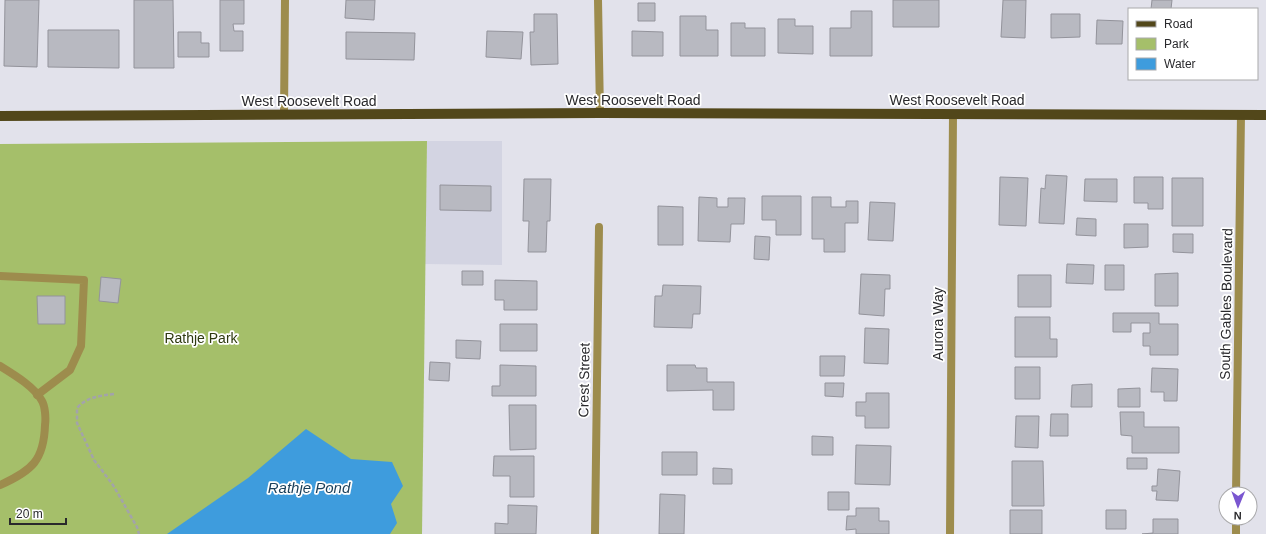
<svg xmlns="http://www.w3.org/2000/svg" width="1266" height="534" font-family="Arial,sans-serif">
<style>
.built{fill:#d3d4e2}
.green{fill:#a5bf6a}
.water{fill:#3e9cdd}
.building{fill:#b8b9c1;stroke:#93939b}
.lines{fill:none;stroke-linecap:round;stroke-linejoin:round}
.path{stroke:#a3a3aa;stroke-width:2.5;stroke-dasharray:4 2;stroke-linecap:butt}
.service{stroke:#9d8c4d;stroke-width:8}
.minor{stroke:#9d8c4d;stroke-width:8}
.primary{stroke:#52471a;stroke-width:10}
.labels{text-anchor:middle;dominant-baseline:central;stroke-width:3.5;stroke-linejoin:round;paint-order:stroke}
.street-label{font-size:14px;fill:#29292c;stroke:#fff}
.park-label{font-size:14px;fill:#2e3910;stroke:#fff}
.water-label{font-size:15px;font-style:italic;fill:#193f5a;stroke:#fff}
</style>
<rect width="100%" height="100%" fill="#e2e2eb"/>
<path class="built" d="M427,141H502V265L425,264Z"/>
<path class="green" d="M427,141L422,534H0V144Z"/>
<path class="water" d="M306,429L351,459L392,462L403,486L391,504L397,523L390,534H167L248,478Z"/>
<path class="building" d="M5,0H39L37,67L4,66Z
M134,0H173L174,68H134Z
M220,0H244V24H233L234,31H243V51H220Z
M346,0H375L374,20L345,18Z
M893,0H939V27H893Z
M1003,0H1026L1025,38L1001,37Z
M1152,0H1172L1171,9H1151Z
M638,3H655V21H638Z
M851,11H872V56H830V28H851Z
M534,14H557L558,64L531,65L530,32H534Z
M1051,14H1080V37L1051,38Z
M680,16H706V30H718V56H680Z
M778,19H795V26H813V54L778,53Z
M1097,20L1123,21L1122,44H1096Z
M731,23H745V28H765V56H731Z
M48,30H119V68L48,67Z
M487,31L523,32L521,59L486,57Z
M632,31L663,32V56H632Z
M178,32H201V43H209V57H178Z
M346,32L415,33L414,60L346,59Z
M1046,175L1067,176L1064,224L1039,223L1041,188L1045,189Z
M1000,177L1028,178L1026,226L999,225Z
M1134,177H1163V209H1148V203H1134Z
M1172,178H1203V226H1172Z
M524,179H551L550,221H547L546,252H528L529,221H523Z
M1085,179H1117V202L1084,201Z
M440,185L491,186V211L440,210Z
M762,196H801V235H776V220H762Z
M699,197L717,198V207H728V198H745L744,224H731L730,242L698,241Z
M812,197H831V207H846V201H858V223H845V252H824V239H812Z
M870,202L895,203L893,241L868,240Z
M658,206L683,207V245H658Z
M1077,218L1096,219V236L1076,235Z
M1124,224H1148V247L1124,248Z
M1173,234H1193V253L1173,252Z
M755,236L770,237L769,260L754,259Z
M1067,264L1094,265L1093,284L1066,283Z
M1105,265H1124V290H1105Z
M462,271H483V285H462Z
M1178,273V306H1155V274Z
M861,274L890,275V289H885L884,316L859,314Z
M1018,275H1051V307H1018Z
M101,277L121,279L118,303L99,301Z
M495,280L537,281V310H504V300H495Z
M663,285L701,286L700,314H693L692,328L654,327L655,296H662Z
M37,296H65V324H38Z
M1113,313H1159V324H1178V355H1150V346H1143V333H1150V323H1131V332H1113Z
M1015,317H1050V339H1057V357H1015Z
M500,324H537V351H500Z
M865,328L889,329L888,364L864,363Z
M456,340L481,341L480,359L456,358Z
M820,356H845L844,376H820Z
M430,362L450,363L449,381L429,380Z
M500,365L536,366V396H492V386H500Z
M667,365H695L696,368H707V382H734V410H713V390L667,391Z
M1015,367H1040V399H1015Z
M1152,368L1178,369L1177,401H1164V392H1151Z
M825,383H844L843,397L825,396Z
M1092,384V407H1071L1072,385Z
M1140,388V407H1118V389Z
M866,393H889V428H865V416H856V402H866Z
M509,405H536V449L510,450Z
M1120,412H1144V427H1179V453H1132V436L1121,435Z
M1051,414H1068V436H1050Z
M1016,416H1039L1038,448L1015,447Z
M812,436L833,437V455H812Z
M856,445L891,446L890,485L855,484Z
M662,452H697V475H662Z
M494,456H534V497H510V476H493Z
M1127,458H1147V469H1127Z
M1012,461H1043L1044,506H1012Z
M713,468L732,469V484H713Z
M1158,469L1180,471L1178,501L1156,500L1157,491H1152V486H1157Z
M828,492H849V510H828Z
M660,494L685,495L684,534H659Z
M508,505L537,506L536,534H495V523L508,524Z
M856,508H879V521H889V534H856V529L846,530L847,516H856Z
M1010,510H1042V534H1010Z
M1106,510H1126V529H1106Z
M1153,519H1178V534H1142L1153,533Z"/>
<g class="lines">
<path class="path" d="M114,394C99,396 87,397 77,408V423L94,460L113,485L137,527L139,534"/>
<path class="service" d="M0,366C13,374 35,387 42,401C45,406 46,418 45,425C44,460 32,471 0,485"/>
<path class="minor" d="M598,0L600,113
M284,115L285,0
M0,276L84,280L81,346L70,370L37,395
M1236,494L1241,114
M595,534L599,227
M950,534L953,114
M1236,534V518"/>
<path class="primary" d="M0,116L600,113L1266,115"/>
</g>
<g class="labels">
<g class="street-label">
<text x="633" y="100">West Roosevelt Road</text>
<text x="957" y="100">West Roosevelt Road</text>
<text x="309" y="101">West Roosevelt Road</text>
<text transform="translate(1226 304) rotate(-89)">South Gables Boulevard</text>
<text transform="translate(938 324) rotate(-90)">Aurora Way</text>
<text transform="translate(584 380) rotate(-89)">Crest Street</text>
</g>
<g class="park-label">
<text x="201" y="338">Rathje Park</text>
</g>
<g class="water-label">
<text x="309" y="487">Rathje Pond</text>
</g>
</g>
<rect x="1128" y="8" width="130" height="72" fill="#ffffff" stroke="#a9a9ab"/>
<rect x="1136" y="21" width="20" height="6" fill="#52471a" stroke="#a9a9ab"/>
<text x="1164" y="28" font-size="12" fill="#29292c">Road</text>
<rect x="1136" y="38" width="20" height="12" fill="#a5bf6a" stroke="#a9a9ab"/>
<text x="1164" y="48" font-size="12" fill="#29292c">Park</text>
<rect x="1136" y="58" width="20" height="12" fill="#3e9cdd" stroke="#a9a9ab"/>
<text x="1164" y="68" font-size="12" fill="#29292c">Water</text>
<g transform="translate(1238 506) rotate(181)"><circle r="19" fill="#ffffff" stroke="#a9a9ab"/>
<path d="M0-3L7 15L0 10L-7 15Z" fill="#7a56d0"/>
<text y="-6" font-size="11" font-weight="bold" text-anchor="middle" fill="#29292c">N</text>
</g>
<path d="M10 518v6h56v-6" fill="none" stroke="#29292c" stroke-width="2"/>
<text x="16" y="518" font-size="12" fill="#29292c" stroke="#ffffff" stroke-width="3" paint-order="stroke">20 m</text>
</svg>
